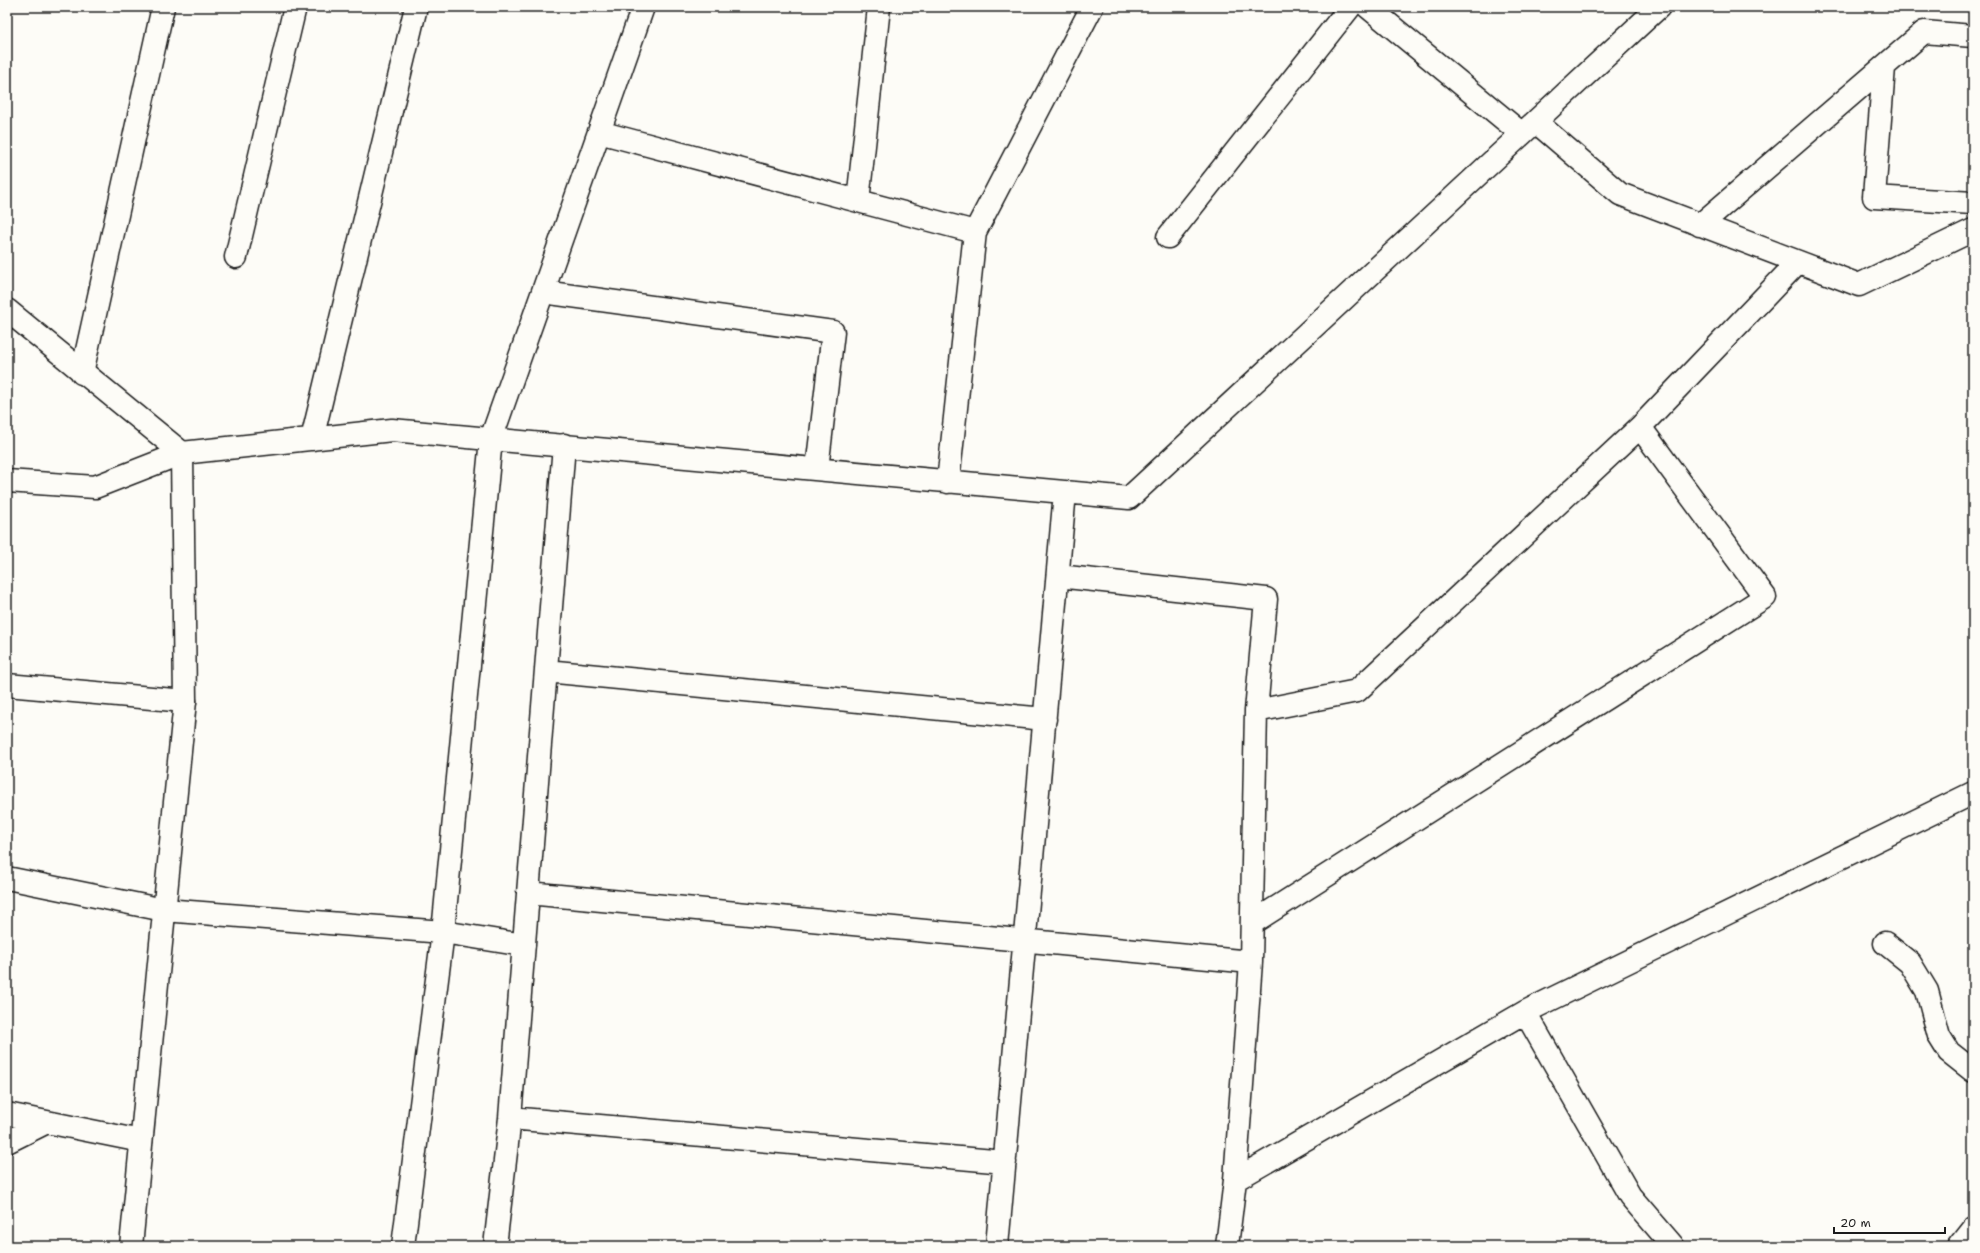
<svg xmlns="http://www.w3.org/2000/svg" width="1980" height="1253" font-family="'Shantell Sans',sans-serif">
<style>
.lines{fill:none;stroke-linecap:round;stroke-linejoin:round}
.minor-casing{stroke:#1c1c1c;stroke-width:25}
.tertiary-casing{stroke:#1c1c1c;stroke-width:25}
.minor{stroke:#fdfcf7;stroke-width:22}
.tertiary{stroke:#fdfcf7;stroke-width:22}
</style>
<rect width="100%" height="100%" fill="#fdfcf7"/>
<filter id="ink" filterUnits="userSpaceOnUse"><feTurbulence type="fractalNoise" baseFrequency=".025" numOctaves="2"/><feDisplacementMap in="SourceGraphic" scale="8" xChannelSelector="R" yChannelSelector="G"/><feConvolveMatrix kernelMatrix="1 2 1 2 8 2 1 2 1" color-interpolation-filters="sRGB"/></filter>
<g filter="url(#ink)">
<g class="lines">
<g class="minor-casing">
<path id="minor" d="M1368,7L1522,134
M1884,67L1874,197L1973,203
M1536,122L1620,194L1859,285L1973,230
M599,132L975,232
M858,201L879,7
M1700,225L1924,32L1973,36
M1168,237L1350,7
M236,257L295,7
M543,292L833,332L817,469
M82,373L163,7
M312,439L416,7
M7,481L95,487L182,453L392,430L1129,498L1659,7
M948,482L975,232L1092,7
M1058,576L1266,599L1256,711L1251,962L1235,1180L1227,1246
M546,671L1045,719
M7,685L185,701
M1256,711L1357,691L1640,427L1798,262
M7,878L164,910L443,932L524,945
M528,893L1251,962
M1252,923L1765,597L1640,427
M1885,943L1910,963L1927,991L1939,1036L1949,1052L1973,1071
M1525,1012L1630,1196L1673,1246
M7,1114L141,1141
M510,1118L1005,1162
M7,1142L47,1122
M1235,1180L1525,1012L1973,793
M403,1246L443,932L491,439L643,7
M495,1246L510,1118L564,445
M997,1246L1065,492
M1958,1246L1973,1227"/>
</g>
<g class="tertiary-casing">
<path id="tertiary" d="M7,310L182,453L185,701L131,1246"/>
</g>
<use href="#minor" class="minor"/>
<use href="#tertiary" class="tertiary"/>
</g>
</g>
<rect width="1980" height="1253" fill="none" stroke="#fdfcf7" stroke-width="24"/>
<rect x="12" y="12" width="1956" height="1229" fill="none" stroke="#1c1c1c" stroke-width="1.5" filter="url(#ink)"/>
<path d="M1834 1227v6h111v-6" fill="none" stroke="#1c1c1c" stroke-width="2"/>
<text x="1840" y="1227" font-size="12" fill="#1c1c1c" stroke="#fdfcf7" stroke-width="3" paint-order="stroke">20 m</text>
</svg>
